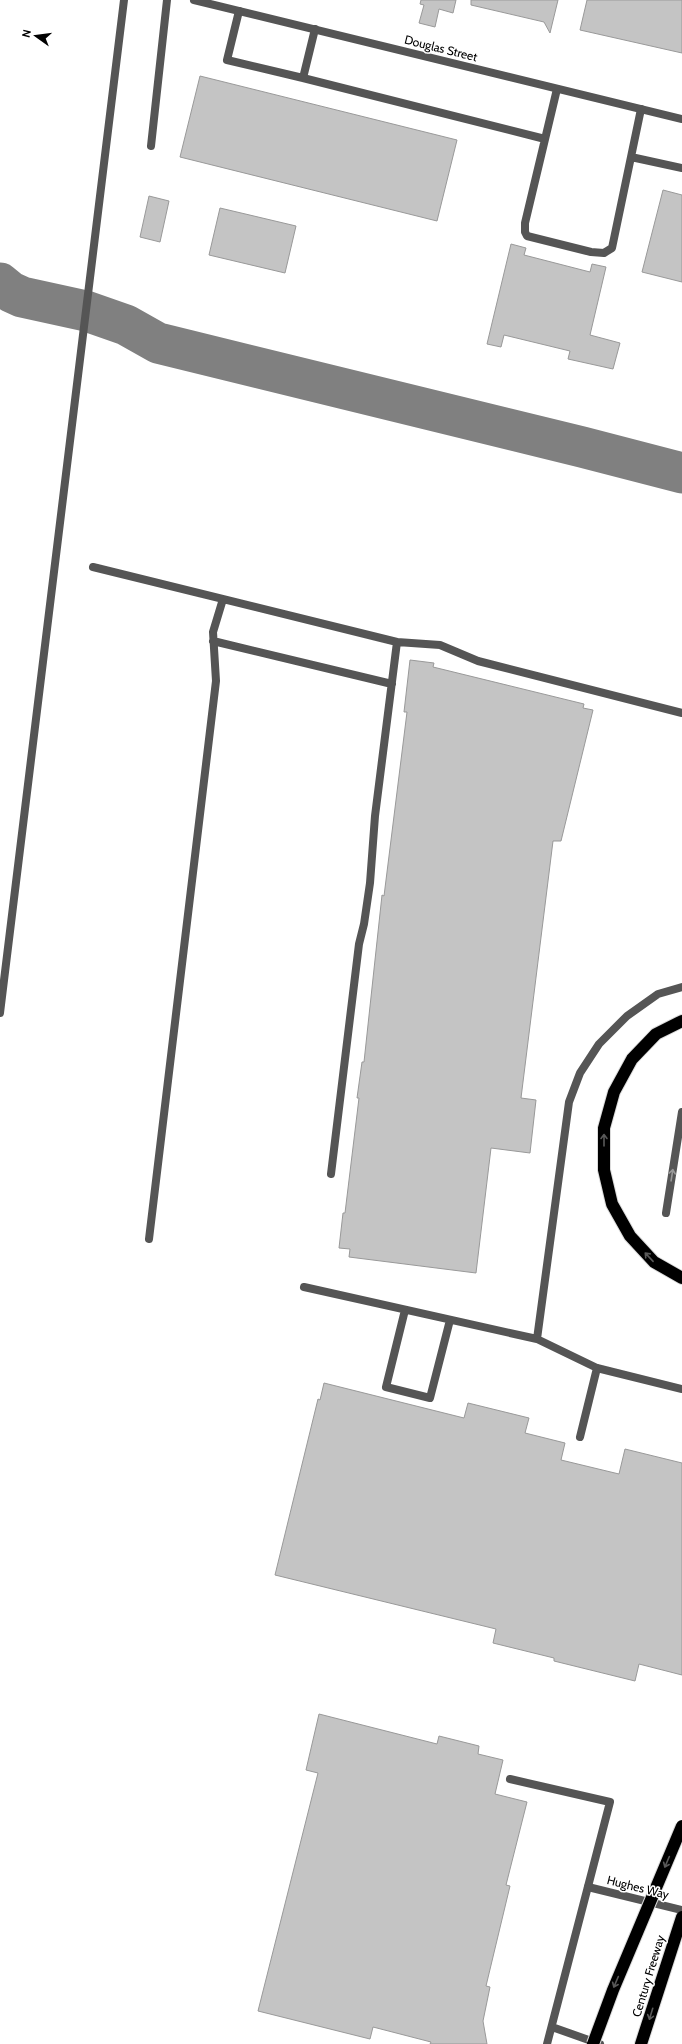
<svg xmlns="http://www.w3.org/2000/svg" width="682" height="2044" font-family="Cabin,sans-serif">
<style>
.lines{fill:none;stroke-linecap:round;stroke-linejoin:round}
.taxiway{stroke:#808080;stroke-width:41}
.building{fill:#c4c4c4;stroke:#999}
.highway-casing{stroke:#dbdbdb;stroke-width:14}
.lane{stroke:#555;stroke-width:8}
.street{stroke:#555;stroke-width:8}
.highway{stroke:#000;stroke-width:12}
.highway-bridge-casing{stroke:#dbdbdb;stroke-width:14;stroke-linecap:butt}
.highway-bridge{stroke:#000;stroke-width:12}
.oneway{stroke:#595959}
.oneway2{stroke:#999}
.labels{text-anchor:middle;dominant-baseline:central;stroke-width:3;stroke-linejoin:round;paint-order:stroke}
.street-label{font-size:12px;fill:#000;stroke:#fff}
</style>
<rect width="100%" height="100%" fill="#fff"/>
<g class="lines">
<path class="taxiway" d="M0,283L11,292L22,297L86,311L126,325L158,343L582,447L682,473"/>
</g>
<path class="building" d="M421,0H456L453,13L439,9L435,27L419,23L424,5L420,4Z
M471,0H558L550,33L544,22L471,5Z
M587,0H682V53L580,30Z
M200,76L457,140L437,221L180,157Z
M663,190L682,195V282L642,272Z
M149,196L169,201L160,242L140,237Z
M220,208L296,226L285,273L209,255Z
M511,244L526,248L524,255L590,272L592,264L606,267L590,335L620,343L613,369L568,359L570,351L504,335L501,347L487,344Z
M410,660L434,663L433,667L584,704L583,708L593,710L561,841H553L521,1098L536,1100L530,1153L491,1148L476,1273L349,1257L350,1249L339,1248L343,1213H345L359,1098H357L362,1062H364L382,895L384,896L407,712H404Z
M324,1383L464,1418L468,1403L529,1418L525,1433L565,1443L561,1460L619,1474L625,1449L682,1463V1675L639,1664L635,1681L554,1661V1658L493,1643L496,1629L275,1575L318,1399L320,1400Z
M319,1714L437,1744L439,1736L479,1746L478,1754L503,1760L495,1794L527,1802L506,1885L510,1886L486,1986L490,1987L483,2021L487,2044H430L431,2042L373,2027L370,2039L258,2011L318,1773L306,1770Z"/>
<g class="lines">
<g class="highway-casing">
<path id="highway" d="M682,1021L656,1034L632,1059L614,1092L604,1128V1170L612,1204L630,1236L654,1262L682,1278
M641,2044L682,1917"/>
</g>
<path class="lane" d="M239,11L227,60L303,78
M315,29L303,78L545,139
M557,89L525,223V232L527,236L591,252L604,253L612,248L641,109
M631,157L682,168
M93,567L397,642L375,816L370,883L364,924L359,944L331,1174
M213,641L392,684
M397,642L440,645L478,661L682,713
M0,1013L124,0
M666,1213L682,1112
M149,1239L216,681L213,632L223,599
M304,1287L537,1339L597,1368L682,1389
M405,1310L386,1387L430,1398L450,1320
M537,1339L569,1102L580,1073L599,1044L627,1016L658,994L682,987
M580,1437L597,1368
M510,1779L610,1802L547,2044
M552,2027L600,2044"/>
<path class="street" d="M194,0L682,119
M151,146L167,0
M588,1887L682,1910"/>
<use href="#highway" class="highway"/>
<g class="highway-bridge-casing">
<path id="highway-bridge" d="M593,2044L613,1990L682,1826"/>
</g>
<use href="#highway-bridge" class="highway-bridge"/>
</g>
<defs><path id="oneway-shaft" d="M-6 0H5M1.5-3L5.5 0L1.5 3" fill="none" stroke-width="1.6" stroke-linecap="round" stroke-linejoin="round"/></defs>
<g class="oneway">
<use href="#oneway-shaft" transform="translate(604 1140) rotate(-90)"/>
<use href="#oneway-shaft" transform="translate(649 1257) rotate(-133)"/>
<use href="#oneway-shaft" transform="translate(667 1862) rotate(113)"/>
<use href="#oneway-shaft" transform="translate(616 1982) rotate(113)"/>
<use href="#oneway-shaft" transform="translate(651 2014) rotate(107)"/>
</g>
<use class="oneway2" href="#oneway-shaft" transform="translate(672 1175) rotate(-81)"/>
<g class="labels">
<g class="street-label">
<text transform="translate(441 48) rotate(14)">Douglas Street</text>
<text transform="translate(638 1887) rotate(14)">Hughes Way</text>
<text transform="translate(648 1976) rotate(-73)">Century Freeway</text>
</g>
</g>
<g transform="translate(36 36) rotate(284)" stroke="#ffffff" stroke-width="3" paint-order="stroke">
<path d="M0-3L7 15L0 10L-7 15Z" fill="#000000"/>
<text y="-6" font-size="11" font-weight="bold" text-anchor="middle" fill="#000000">N</text>
</g>
</svg>
